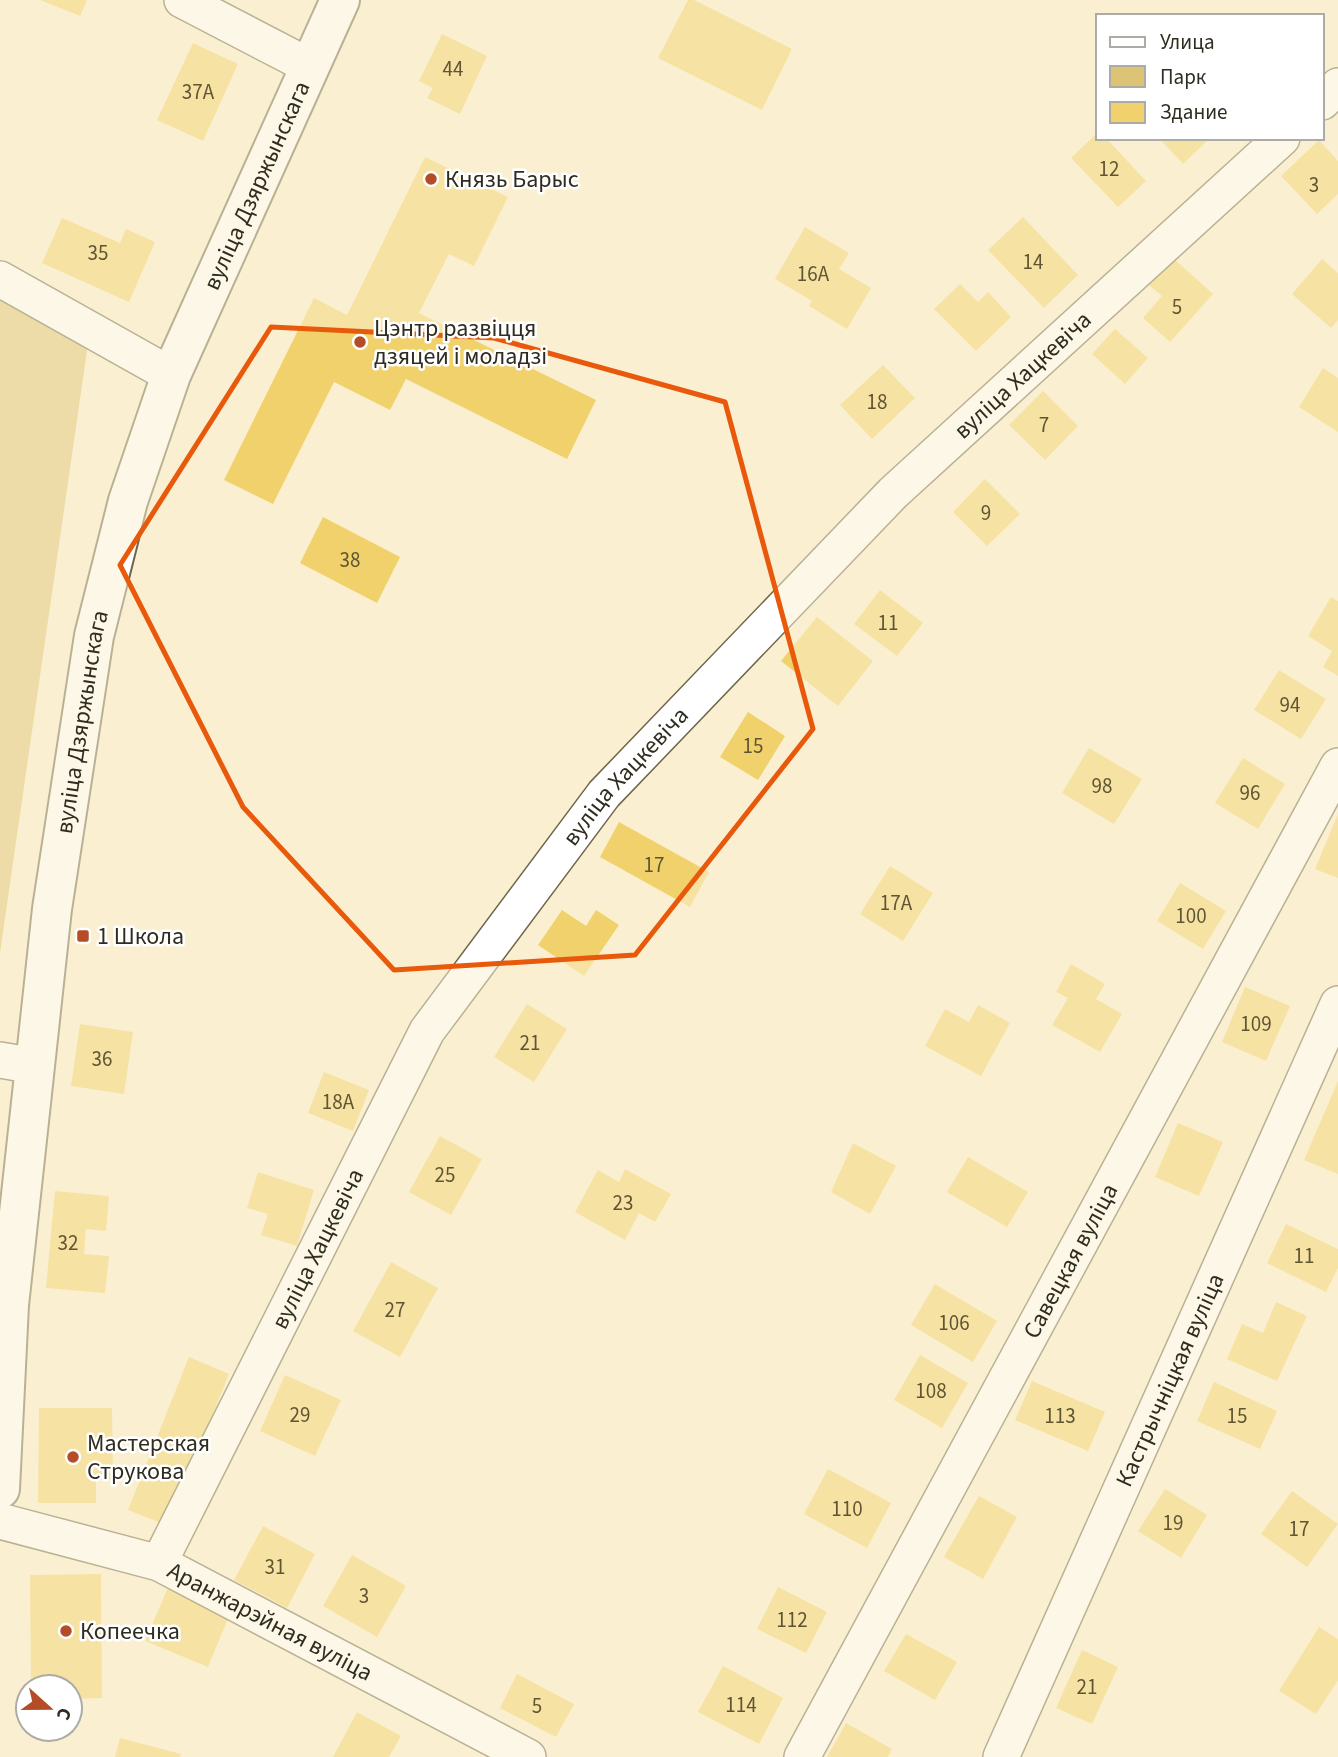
<svg xmlns="http://www.w3.org/2000/svg" width="1338" height="1757" font-family="'Source Sans 3',sans-serif">
<style>
.green{fill:#ddc474}
.building{fill:#f1d16b}
.lines{fill:none;stroke-linecap:round;stroke-linejoin:round}
.street-casing{stroke:#6e654a;stroke-width:38}
.secondary-casing{stroke:#6e654a;stroke-width:42}
.street{stroke:#fff;stroke-width:35}
.secondary{stroke:#fff;stroke-width:38}
.marked{fill:none;stroke:#e8590c;stroke-width:5;stroke-linejoin:round}
.poi-dot{fill:#b44c28;stroke:#fff;stroke-width:2.5}
.labels{text-anchor:middle;dominant-baseline:central;stroke-width:5;stroke-linejoin:round;paint-order:stroke}
.number-label{font-size:21px;fill:#605533}
.poi-label{font-size:24px;fill:#2f2c20;stroke:#fff;text-anchor:start}
.street-label{font-size:24px;fill:#2f2c20;stroke:#fff}
</style>
<rect width="100%" height="100%" fill="#faf0d1"/>
<path class="green" d="M0,296L88,344L0,953Z"/>
<path class="building" d="M40,0H87L80,16Z
M688,0H694L792,49L762,110L658,58Z
M442,34L487,56L460,114L427,98L433,88L419,81Z
M193,43L238,64L203,141L157,120Z
M1098,132V138H1106L1146,181L1118,207L1071,158Z
M1159,138H1210L1183,164Z
M1319,140L1338,161V194L1317,214L1281,176Z
M425,157L508,197L474,266L449,254L419,313L596,400L567,459L406,379L390,410L334,382L273,504L224,480L314,298L347,315Z
M1023,217L1078,275L1044,308L988,250Z
M62,218L120,243L126,229L155,242L129,302L42,263Z
M805,227L849,253L839,269L871,288L847,329L809,306L812,301L775,279Z
M1173,258L1213,294L1170,342L1143,318L1162,296L1149,285Z
M1322,259L1338,273V320L1331,328L1292,294Z
M960,284L978,302L988,292L1011,317L976,351L934,309Z
M1115,329L1148,358L1125,384L1092,354Z
M883,365L915,398L872,439L840,405Z
M1323,368L1338,378V432L1299,407Z
M1043,391L1078,426L1045,460L1009,425Z
M985,479L1020,514L987,546L953,512Z
M323,517L400,557L377,603L300,563Z
M880,590L923,623L897,656L854,624Z
M1331,597L1338,601V676L1323,667L1332,651L1308,636Z
M817,617L873,661L838,706L781,661Z
M1279,670L1326,699L1301,739L1254,710Z
M748,712L785,736L758,780L720,757Z
M1089,748L1142,779L1114,824L1062,793Z
M1243,758L1285,784L1258,829L1215,803Z
M1338,814V878L1315,869Z
M619,822L709,872L690,907L600,857Z
M890,866L933,893L903,941L860,914Z
M1180,883L1226,911L1203,949L1157,921Z
M562,910L586,926L596,910L619,925L584,976L538,945Z
M1071,964L1105,984L1096,999L1122,1014L1100,1052L1052,1025L1068,998L1056,992Z
M1245,987L1290,1006L1266,1061L1222,1042Z
M527,1004L567,1029L534,1082L494,1057Z
M978,1005L1010,1023L981,1076L925,1046L945,1009L969,1022Z
M80,1024L133,1032L124,1094L71,1086Z
M324,1072L369,1090L353,1131L308,1113Z
M1338,1081V1174L1304,1160Z
M1178,1123L1223,1142L1199,1196L1155,1177Z
M440,1136L482,1159L451,1215L409,1192Z
M853,1143L896,1166L870,1214L831,1192Z
M968,1157L1028,1192L1007,1227L947,1192Z
M625,1169L671,1194L655,1222L639,1213L625,1240L575,1212L598,1170L619,1182Z
M258,1172L314,1190L297,1246L261,1235L268,1214L247,1208Z
M55,1191L109,1196L106,1231L86,1229L84,1254L109,1256L105,1293L46,1288Z
M1286,1224L1338,1249V1268L1326,1292L1267,1263Z
M391,1262L438,1288L400,1357L353,1331Z
M935,1284L997,1321L973,1362L911,1325Z
M1276,1302L1307,1316L1277,1381L1227,1359L1242,1324L1263,1333Z
M920,1355L968,1383L942,1428L894,1400Z
M189,1357L229,1374L168,1526L128,1510Z
M285,1375L341,1400L315,1456L260,1431Z
M1032,1381L1105,1412L1088,1451L1015,1420Z
M1214,1382L1277,1411L1260,1449L1197,1421Z
M39,1408H112L113,1480H96V1503H38Z
M828,1469L891,1503L867,1548L804,1514Z
M1165,1489L1207,1515L1181,1558L1138,1531Z
M1292,1491L1338,1524L1307,1567L1261,1534Z
M979,1496L1017,1517L983,1579L944,1557Z
M263,1526L315,1554L287,1608L234,1580Z
M352,1555L406,1586L377,1637L323,1606Z
M101,1574L102,1698L70,1699V1687H31L30,1575Z
M170,1583L232,1609L208,1667L145,1641Z
M778,1587L827,1612L806,1653L757,1629Z
M1319,1627L1338,1639V1680L1316,1714L1279,1691Z
M906,1634L957,1662L935,1700L884,1671Z
M1082,1650L1118,1667L1092,1724L1056,1708Z
M723,1666L783,1698L759,1744L698,1712Z
M517,1674L574,1704L556,1737L500,1708Z
M357,1712L401,1736L389,1757H333Z
M846,1723L892,1749L888,1757H827Z
M120,1738L181,1754L180,1757H115Z"/>
<g class="lines">
<g class="street-casing">
<g id="street">
<path d="M182,0L309,66"/>
<path d="M1322,102L1338,86"/>
<path d="M0,279L171,375"/>
<path d="M0,1060L35,1066"/>
<path id="s1" d="M0,1521L159,1563L528,1757"/>
<path id="s2" d="M159,1563L427,1031L604,794L893,493L1282,138"/>
<path id="s3" d="M802,1757L1338,766"/>
<path id="s4" d="M1001,1757L1338,1004"/>
</g>
</g>
<g class="secondary-casing">
<g id="secondary">
<path id="s5" d="M0,1489L9,1305L35,1066L52,909L94,636L128,501L171,375L340,0"/>
</g>
</g>
<use href="#street" class="street"/>
<use href="#secondary" class="secondary"/>
</g>
<path d="M0 0H1338V1757H0ZM271,327L494,338L725,402L813,729L635,955L394,970L243,807L120,565Z" fill="#faf0d1" fill-opacity=".55" fill-rule="evenodd"/>
<path class="marked" d="M271,327L494,338L725,402L813,729L635,955L394,970L243,807L120,565Z"/>
<g class="poi-dot">
<circle cx="431" cy="179" r="7"/>
<circle cx="360" cy="342" r="7"/>
<rect x="76" y="929" width="14" height="14" rx="3.5"/>
<circle cx="73" cy="1457" r="7"/>
<circle cx="66" cy="1631" r="7"/>
</g>
<g class="labels">
<g class="number-label">
<text x="453" y="69">44</text>
<text x="198" y="92">37А</text>
<text x="1109" y="169">12</text>
<text x="1314" y="185">3</text>
<text x="98" y="253">35</text>
<text x="1033" y="262">14</text>
<text x="813" y="274">16А</text>
<text x="1177" y="307">5</text>
<text x="877" y="402">18</text>
<text x="1044" y="425">7</text>
<text x="986" y="513">9</text>
<text x="350" y="560">38</text>
<text x="888" y="623">11</text>
<text x="1290" y="705">94</text>
<text x="753" y="746">15</text>
<text x="1102" y="786">98</text>
<text x="1250" y="793">96</text>
<text x="654" y="865">17</text>
<text x="896" y="903">17А</text>
<text x="1191" y="916">100</text>
<text x="1256" y="1024">109</text>
<text x="530" y="1043">21</text>
<text x="102" y="1059">36</text>
<text x="338" y="1102">18А</text>
<text x="445" y="1175">25</text>
<text x="623" y="1203">23</text>
<text x="68" y="1243">32</text>
<text x="1304" y="1256">11</text>
<text x="395" y="1310">27</text>
<text x="954" y="1323">106</text>
<text x="931" y="1391">108</text>
<text x="300" y="1415">29</text>
<text x="1060" y="1416">113</text>
<text x="1237" y="1416">15</text>
<text x="847" y="1509">110</text>
<text x="1173" y="1523">19</text>
<text x="1299" y="1529">17</text>
<text x="275" y="1567">31</text>
<text x="364" y="1596">3</text>
<text x="792" y="1620">112</text>
<text x="1087" y="1687">21</text>
<text x="741" y="1705">114</text>
<text x="537" y="1706">5</text>
</g>
<g class="poi-label">
<text x="445" y="179">Князь Барыс</text>
<text x="374" y="328">Цэнтр развіцця<tspan x="374" dy="28">дзяцей і моладзі</tspan></text>
<text x="97" y="936">1 Школа</text>
<text x="87" y="1443">Мастерская<tspan x="87" dy="28">Струкова</tspan></text>
<text x="80" y="1631">Копеечка</text>
</g>
<g class="street-label">
<text stroke="none"><textPath href="#s5" startOffset="1339">вуліца Дзяржынскага</textPath></text>
<text stroke="none"><textPath href="#s2" startOffset="1484">вуліца Хацкевіча</textPath></text>
<text stroke="none"><textPath href="#s5" startOffset="772">вуліца Дзяржынскага</textPath></text>
<text stroke="none"><textPath href="#s2" startOffset="919">вуліца Хацкевіча</textPath></text>
<text stroke="none"><textPath href="#s2" startOffset="352">вуліца Хацкевіча</textPath></text>
<text stroke="none"><textPath href="#s3" startOffset="564">Савецкая вуліца</textPath></text>
<text stroke="none"><textPath href="#s4" startOffset="413">Кастрычніцкая вуліца</textPath></text>
<text stroke="none"><textPath href="#s1" startOffset="290">Аранжарэйная вуліца</textPath></text>
</g>
</g>
<rect x="1096" y="14" width="228" height="126" fill="#ffffff" stroke="#acaba6" stroke-width="2"/>
<rect x="1110" y="37" width="35" height="10" fill="#ffffff" stroke="#acaba6" stroke-width="2"/>
<text x="1160" y="49" font-size="21" fill="#2f2c20">Улица</text>
<rect x="1110" y="66" width="35" height="21" fill="#ddc474" stroke="#acaba6" stroke-width="2"/>
<text x="1160" y="84" font-size="21" fill="#2f2c20">Парк</text>
<rect x="1110" y="102" width="35" height="21" fill="#f1d16b" stroke="#acaba6" stroke-width="2"/>
<text x="1160" y="119" font-size="21" fill="#2f2c20">Здание</text>
<g transform="translate(49 1708) rotate(111)"><circle r="33" fill="#ffffff" stroke="#acaba6" stroke-width="2"/>
<path d="M0-5L12 26L0 18L-12 26Z" fill="#b44c28"/>
<text y="-10" font-size="19" font-weight="bold" text-anchor="middle" fill="#2f2c20">С</text>
</g>
</svg>
